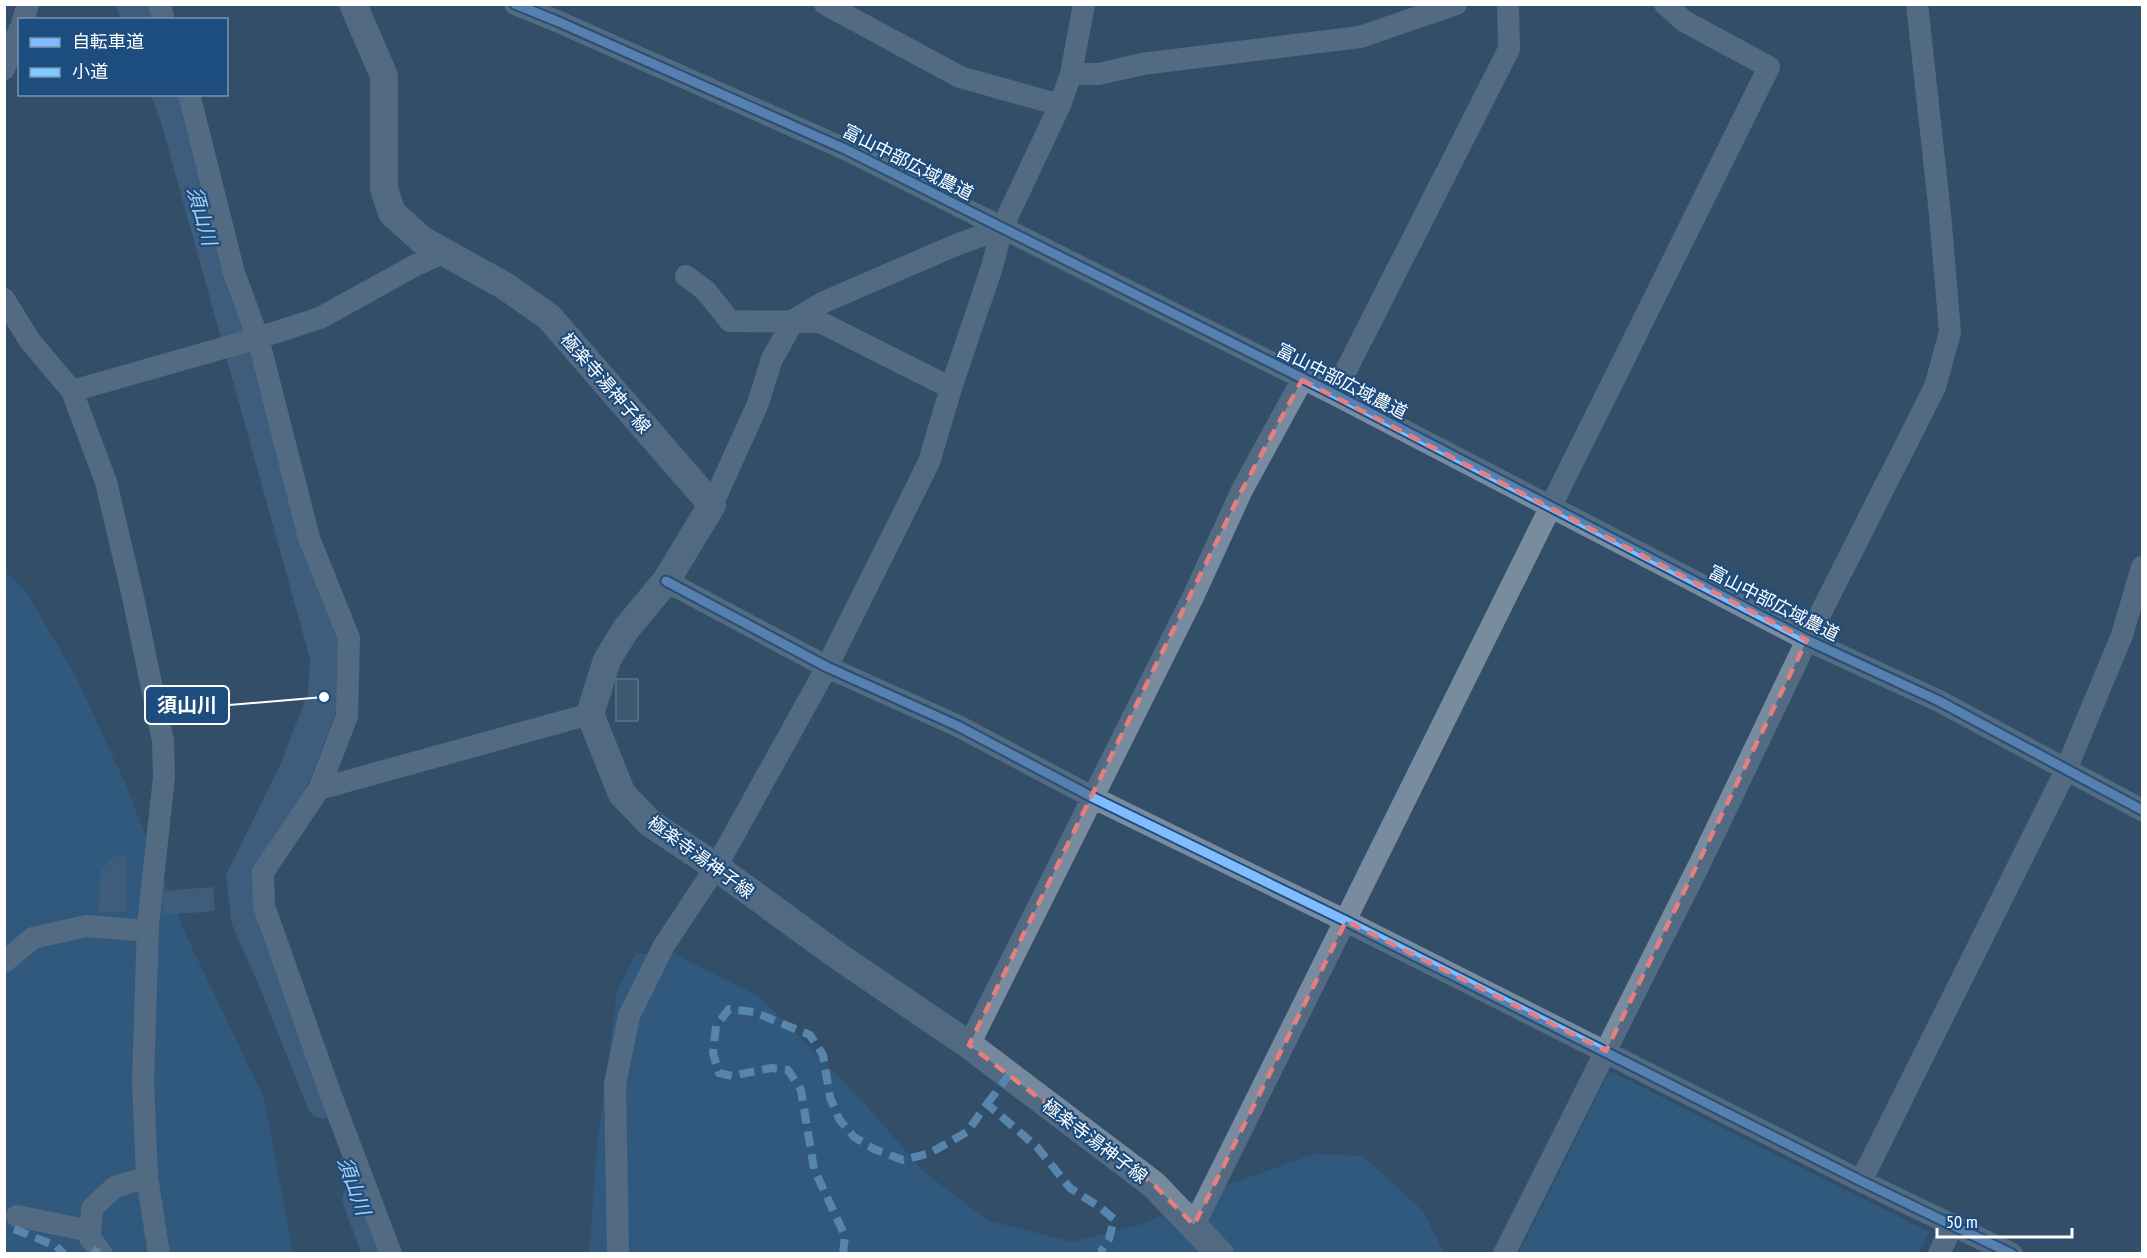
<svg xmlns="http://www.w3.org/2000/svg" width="2147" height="1258" font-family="'PT Sans Narrow','Noto Sans JP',sans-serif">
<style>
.green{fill:#306496}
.water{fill:#4c6f93}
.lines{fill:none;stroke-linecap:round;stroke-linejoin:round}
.river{stroke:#4c6f93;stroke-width:33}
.building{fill:#51677c;stroke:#8c9dae;stroke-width:1.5}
.minor{stroke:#798c9f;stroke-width:22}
.major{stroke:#778a9d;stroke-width:28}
.quiet{stroke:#80caff;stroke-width:8;stroke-dasharray:15 8;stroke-linecap:butt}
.cycleway-casing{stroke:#1d4d7f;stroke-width:13}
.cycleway{stroke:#80bcff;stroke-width:9}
.marked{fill:none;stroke:#e67e7e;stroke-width:4.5;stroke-dasharray:12 8;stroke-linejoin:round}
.labels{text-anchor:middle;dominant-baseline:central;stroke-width:4.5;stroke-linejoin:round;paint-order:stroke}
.street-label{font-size:18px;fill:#fff;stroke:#1d4d7f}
.water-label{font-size:20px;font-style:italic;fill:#abcff0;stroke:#1d4d7f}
.leader{fill:none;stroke:#fff;stroke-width:2}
.callout-dot{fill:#fff;stroke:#1d4d7f;stroke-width:2}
.callout{fill:#1d4d7f;stroke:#fff;stroke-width:2}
.callout-label{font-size:20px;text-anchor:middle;font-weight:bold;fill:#fff}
</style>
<rect width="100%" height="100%" fill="#334e69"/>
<path class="green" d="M4,571L25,590L75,675L124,781L185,933L264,1098L293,1253H5Z
M671,952L760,997L864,1103L924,1172L989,1221L1072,1242L1143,1224L1228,1185L1314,1154L1363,1156L1423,1211L1444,1253L589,1254L596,1155L617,991L636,954Z
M1610,1071L1929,1232L1919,1253H1519Z"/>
<path class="water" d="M116,855L126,857L127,911L99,913L100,872Z
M213,887L215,911L164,915L162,891Z"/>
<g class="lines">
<path class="river" d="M133,4L138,20
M168,94L177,118L327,658L324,697L296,770L243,878L248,920L277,986L323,1102
M359,1199L379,1254"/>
</g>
<path class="building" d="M616,679H638V721H616Z"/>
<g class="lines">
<path class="minor" d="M159,4L164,20
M515,4L559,22L845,149L1334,394L1807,640L1939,701L2142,810
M825,4L960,77L1060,105
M23,20L28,4
M4,69L20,28
M1071,74H1099L1142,64L1360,37L1456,4
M189,94L234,273L258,338L309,538L349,638L347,716L319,789L263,872L264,906L329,1090L391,1254
M686,276L705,290L730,321L820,322L951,388
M4,299L30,341L72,391L106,482L133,597L163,741L164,777L148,925L143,1081L147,1177L159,1254
M72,391L258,338L320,318L414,266L443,253
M1334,394L1509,49L1508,4
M712,505L757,406L772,359L794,320L824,302L956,245L1002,228
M666,581L827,667L958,726L1094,798L1346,921L1861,1181L2012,1254
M319,789L590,714
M4,962L33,938L86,926L148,931
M969,1045L1193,597L1242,490L1302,380
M1861,1181L2066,770L2122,635L2142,567
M17,1216L90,1231
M1194,1225L1769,67L1684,21L1665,4
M102,1254L90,1238L92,1208L115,1187L147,1177
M618,1254L615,1084L629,1016L663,947L716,867L827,667L929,462L951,388L992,267L1002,228L1060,105L1071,74L1084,4
M1504,1254L1701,861L1807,640L1935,387L1950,332L1940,214L1917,4
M1939,1254L1953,1224"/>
<path class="major" d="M353,4L384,76V189L392,213L422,240L505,286L549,317L712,505L666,581L626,629L607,660L590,714L622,794L650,823L716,867L838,956L969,1045L1154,1185L1220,1254"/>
<path class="quiet" d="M987,1104L1009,1075
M14,1229L56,1246L64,1254
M94,1254L98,1248
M843,1254L845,1236L814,1169L801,1090L788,1070L771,1068L732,1076L719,1073L713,1053L716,1026L729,1009L754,1012L810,1035L823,1055L830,1097L839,1119L854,1137L874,1149L903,1160L930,1153L967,1132L987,1104L1037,1147L1070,1188L1101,1208L1114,1219L1109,1239L1102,1250V1254"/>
<g class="cycleway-casing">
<path id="cycleway" d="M515,4L559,22L845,149L1334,394L1807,640L1939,701L2142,810
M666,581L827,667L958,726L1094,798L1346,921L1861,1181L2012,1254"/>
</g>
<use href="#cycleway" class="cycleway"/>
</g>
<path d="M0 0H2147V1258H0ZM1302,380L1807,640L1606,1051L1346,921L1194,1225L1154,1185L969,1045L1242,490Z" fill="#334e69" fill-opacity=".55" fill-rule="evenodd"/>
<path class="marked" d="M1302,380L1807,640L1606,1051L1346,921L1194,1225L1154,1185L969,1045L1242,490Z"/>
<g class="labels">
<g class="street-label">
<text transform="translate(908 162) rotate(27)">富山中部広域農道</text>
<text transform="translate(1342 381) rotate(27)">富山中部広域農道</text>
<text transform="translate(606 383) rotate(49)">極楽寺湯神子線</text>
<text transform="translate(1774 603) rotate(27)">富山中部広域農道</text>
<text transform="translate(701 857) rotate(36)">極楽寺湯神子線</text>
<text transform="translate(1095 1141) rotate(37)">極楽寺湯神子線</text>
</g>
<g class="water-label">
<text transform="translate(202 216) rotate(74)">須山川</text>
<text transform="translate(354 1186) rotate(70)">須山川</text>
</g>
</g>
<path class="leader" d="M324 697L229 705"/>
<circle class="callout-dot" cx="324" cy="697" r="6"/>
<rect class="callout" x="145" y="686" width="84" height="38" rx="6"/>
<g class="callout-label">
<text x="187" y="712">須山川</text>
</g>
<rect width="2147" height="1258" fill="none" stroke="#ffffff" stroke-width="12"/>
<rect x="18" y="18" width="210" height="78" fill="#1d4d7f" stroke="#7794b2" stroke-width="1.5"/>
<rect x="30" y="38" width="30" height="9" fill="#80bcff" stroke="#7794b2" stroke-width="1.5"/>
<text x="72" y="48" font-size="18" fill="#ffffff">自転車道</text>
<rect x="30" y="68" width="30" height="9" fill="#80caff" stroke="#7794b2" stroke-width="1.5"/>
<text x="72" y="78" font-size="18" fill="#ffffff">小道</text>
<path d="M1937 1228v9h135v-9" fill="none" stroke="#ffffff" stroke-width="3"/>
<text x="1946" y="1228" font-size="18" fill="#ffffff" stroke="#1d4d7f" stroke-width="4.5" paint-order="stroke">50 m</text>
</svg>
